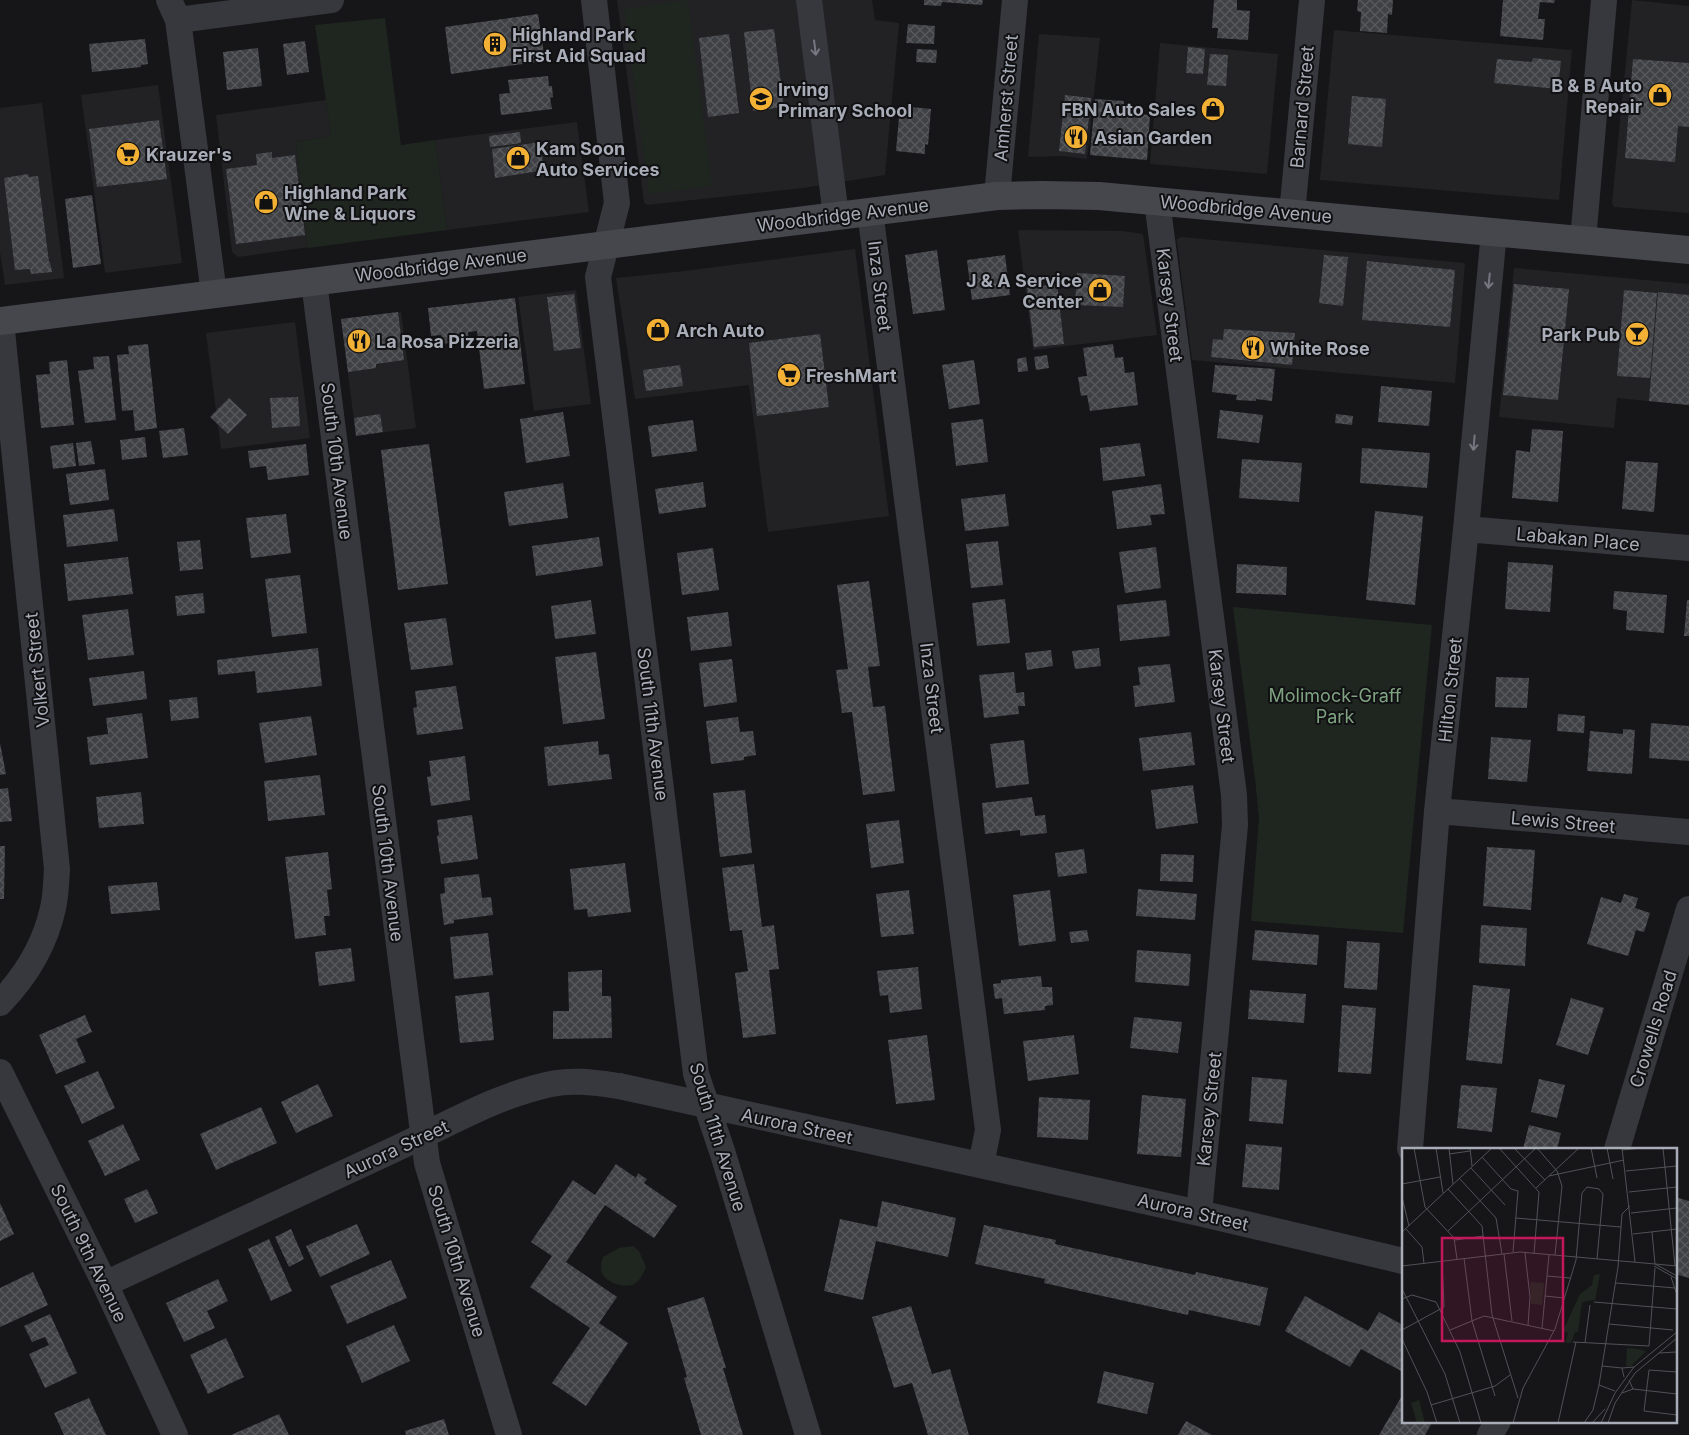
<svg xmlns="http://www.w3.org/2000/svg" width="1689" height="1435" font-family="Inter,sans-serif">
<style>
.built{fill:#222225}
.green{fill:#1e261f}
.building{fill:url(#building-cross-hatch)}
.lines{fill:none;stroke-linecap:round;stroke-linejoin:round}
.street{stroke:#37383d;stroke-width:26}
.secondary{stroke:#45474d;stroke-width:28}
.oneway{stroke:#757881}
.labels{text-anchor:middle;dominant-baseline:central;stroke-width:4;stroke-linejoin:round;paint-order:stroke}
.poi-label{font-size:18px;font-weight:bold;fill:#a8adb8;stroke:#111113;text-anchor:start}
.street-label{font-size:18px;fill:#a8adb8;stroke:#111113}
.park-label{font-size:18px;fill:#7fa381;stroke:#111113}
.inset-road{fill:none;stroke:#505258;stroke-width:1}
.view{fill:#c2185b;fill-opacity:0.15;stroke:#c2185b;stroke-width:2.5}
.inset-edge{fill:none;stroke:#a8adb8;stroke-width:2.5}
</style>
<defs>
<pattern id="building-cross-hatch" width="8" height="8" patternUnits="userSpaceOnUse" patternTransform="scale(1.25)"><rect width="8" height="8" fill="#404145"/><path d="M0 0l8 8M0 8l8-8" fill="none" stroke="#595a5e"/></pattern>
</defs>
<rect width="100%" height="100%" fill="#161618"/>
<path class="built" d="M617,0H872L875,20L899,23L885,175L803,188L647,205L644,202Z
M1632,0L1689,6V213L1614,207L1612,203Z
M1334,30L1572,50L1559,200L1320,180Z
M1039,34L1100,38L1087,159L1063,156L1028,157Z
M1160,43L1278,54L1267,174L1150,164Z
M158,85L182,263L105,273L81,95Z
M326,100L331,136L296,142L310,247L238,257L232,252L216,115Z
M42,103L64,278L5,285L0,252V108Z
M577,122L589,212L447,230L435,140Z
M1018,230L1123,231L1143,234L1157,335L1033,350Z
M1181,237L1465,263L1455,383L1192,360L1177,242V239Z
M855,249L889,516L768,532L749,385L635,399L616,278L685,271Z
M1514,268L1689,284V405L1617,398L1614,428L1499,417Z
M576,290L591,404L534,411L518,297Z
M401,312L416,428L356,436L341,319Z
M295,322L310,438L221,449L206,333Z"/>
<path class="green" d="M688,0L712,186L649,194L624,9Z
M385,18L401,145L435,140L447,230L308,248L296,142L331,136L315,25Z
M1233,607L1432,625L1403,933L1251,921L1259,818L1255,779Z
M633,1246L639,1251L646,1267C643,1274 640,1281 634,1284C626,1288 609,1284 604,1276C599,1270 601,1263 603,1257L619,1248Z"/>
<path class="building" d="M924,0H983L982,5L942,2L941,6L924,5Z
M1214,0H1237V10L1250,11L1248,40L1217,38L1218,28H1212Z
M1358,0H1393L1392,15L1388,14L1387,33L1360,31L1361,12L1357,11Z
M1503,0H1555L1554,3L1540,2L1538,19H1545L1543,40L1500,36Z
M538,14L545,61L451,74L445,27Z
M908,24L935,26L934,44L906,43Z
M774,29L784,107L753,111L744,32Z
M729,34L739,113L708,117L699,38Z
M145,39L148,64L141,65V67L92,72L89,44Z
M305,41L309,72L287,75L283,44Z
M1188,47L1205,49L1203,74L1186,73Z
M258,48L262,86L227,90L223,52Z
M917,49L937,50L936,63L916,62Z
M1210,54L1228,55L1226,86L1207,85Z
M1533,58L1561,61L1558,89L1494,83L1497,59L1532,62Z
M1633,59L1689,63V127L1678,126L1675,162L1625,158Z
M548,76L549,86H552L553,97L550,98L552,109L501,115L499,94L510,93L508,80Z
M1065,95L1091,98L1085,154L1059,151Z
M1352,96L1386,99L1382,147L1348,144Z
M1095,99L1124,101L1123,113L1150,115L1147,160L1090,155Z
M900,106L931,109L928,145L925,144V154L896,151Z
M159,120L167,179L97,187L89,129Z
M520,132L521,143L490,147L489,136Z
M541,142L543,167L539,171L495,178L492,149Z
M272,152V158L295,155L305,235L236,244L226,169L257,165L256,154Z
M28,174L29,177L38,176L49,262H50L52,272L31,274L30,269L15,270L4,178Z
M92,195L101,264L73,268L65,199Z
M937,250L945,310L913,314L905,255Z
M1005,255L1010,295L972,300L967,260Z
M1324,255L1348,257L1343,306L1319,303Z
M1367,261L1455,270L1450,327L1362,320Z
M1077,273L1125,276L1123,307L1075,305Z
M1057,284L1064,344L1034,347L1027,288Z
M1514,284L1569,289L1558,400L1503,395Z
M1624,290L1657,293L1650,378L1617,376Z
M1658,292L1689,295V405L1649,401Z
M574,294L581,348L554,351L547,297Z
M515,298L525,384L484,389L477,331L468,332L469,340L442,344L441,335L431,336L428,308Z
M398,312L404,360L376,364V368L348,372L341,319Z
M1224,329L1295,333L1292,365L1211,357L1213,339L1223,340Z
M820,334L829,407L757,416L749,343Z
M148,344L157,428L135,431L133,410L122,411L117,355L129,354L128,346Z
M1113,344L1115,358L1123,357L1125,373L1134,372L1138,405L1090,411L1087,395L1081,396L1078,377L1087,376L1083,348Z
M1047,355L1049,368L1036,370L1034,357Z
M109,356L116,420L85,423L78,371L94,369L93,357Z
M1026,357L1028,371L1018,372L1017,359Z
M67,360L74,425L41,428L36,375L50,374L49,362Z
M974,360L980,404L949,409L942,365Z
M680,365L683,386L646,391L643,370Z
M1215,365L1275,369L1272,401L1256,399V401L1236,400L1237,395L1212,392Z
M1381,386L1432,391L1429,426L1378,422Z
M298,397L300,426L272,428L270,398Z
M229,398L247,415L228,434L210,417Z
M1220,410L1263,415L1259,443L1217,438Z
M563,412L570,456L526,463L520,419Z
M380,414L383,432L356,436L354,418Z
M1336,414L1353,416L1352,425L1335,423Z
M983,419L988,462L956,466L951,423Z
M693,420L697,451L652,457L648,426Z
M184,428L188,455L163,458L159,431Z
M1532,429L1563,431L1558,502L1512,498L1516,450L1530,452Z
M145,437L147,457L122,460L120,440Z
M91,441L95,464L79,466L76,443Z
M73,443L76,466L53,469L50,446Z
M1140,443L1145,476L1103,481L1100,448Z
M306,444L309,475L268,480L266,466L250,468L248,451Z
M429,444L448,584L398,590L381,450Z
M1362,448L1430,453L1427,488L1360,483Z
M1242,459L1302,463L1299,502L1239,498Z
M1626,461L1658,463L1654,512L1622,509Z
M105,469L109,500L70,505L66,474Z
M703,482L706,507L659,514L655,489Z
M563,483L568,518L509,526L504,492Z
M1161,484L1165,514L1150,515L1152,525L1117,529L1112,491Z
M1005,494L1009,526L965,531L961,499Z
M114,509L118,541L67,547L63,515Z
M1375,511L1423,516L1415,605L1366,600Z
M286,514L291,553L251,558L246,518Z
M599,537L603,566L536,576L532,546Z
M200,540L203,569L180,571L177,542Z
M998,541L1003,585L971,588L966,544Z
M1156,547L1161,588L1125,593L1119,552Z
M713,548L719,590L682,595L677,553Z
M128,557L133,594L68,601L64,564Z
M1508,562L1553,565L1550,612L1505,609Z
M1237,564L1287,567L1286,595L1236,593Z
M300,575L307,633L272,637L265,579Z
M869,581L880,666L868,667L873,707L885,706L895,791L863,795L852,712L842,713L836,670L848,669L837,585Z
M1614,591L1667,595L1664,633L1626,630L1627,611L1613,609Z
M203,593L205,613L177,616L175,596Z
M1005,599L1010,643L977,646L972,603Z
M591,600L596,634L555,639L551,606Z
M1166,600L1170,636L1120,641L1117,605Z
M1687,600H1689V636H1684Z
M128,609L134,655L88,660L82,615Z
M728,612L732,646L691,651L687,617Z
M446,618L453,665L411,670L404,623Z
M318,648L322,686L257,693L255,671L218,675L217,660Z
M1099,648L1101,666L1075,669L1072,651Z
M1051,650L1053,666L1027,670L1025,653Z
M596,652L605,719L563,724L555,657Z
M732,659L737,702L704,707L699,663Z
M1170,664L1175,702L1135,707L1133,686L1140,685L1138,667Z
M144,671L147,699L93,706L89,678Z
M1014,672L1016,693L1024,692L1025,706H1018L1019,714L984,718L979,675Z
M1496,677L1529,678L1527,708L1495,707Z
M456,686L463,729L417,735L413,708L417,707L415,691Z
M197,697L199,718L171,721L169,700Z
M142,713L148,758L90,765L87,737L108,734L106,718Z
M1558,714L1585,716L1584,733L1557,731Z
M311,716L317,755L265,763L259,723Z
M738,717L740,732L753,731L756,755L744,757V760L711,764L706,721Z
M1651,723L1689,726V761L1649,758Z
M1623,729L1635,730L1632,774L1587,771L1590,731L1623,734Z
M1191,732L1195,765L1143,771L1139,738Z
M1491,737L1531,740L1527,782L1488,779Z
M1024,740L1029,784L996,788L990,744Z
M598,741L599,755L609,754L612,779L548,786L544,747Z
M0,743L6,774L0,775Z
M465,756L470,800L431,806L427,777L431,776L429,761Z
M320,775L325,815L268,821L264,781Z
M1193,785L1198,823L1156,829L1151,790Z
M8,788L12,821L0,822V789Z
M745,790L752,853L720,857L713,793Z
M141,792L144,824L99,828L96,797Z
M1032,797L1035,816L1045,815L1047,833L1020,836V830L985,834L982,803Z
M472,815L478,859L441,864L437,836L439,835L437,820Z
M899,820L904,863L871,868L866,824Z
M0,846H5L4,899H0Z
M1487,847L1535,850L1531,910L1483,906Z
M1084,849L1087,873L1058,877L1055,853Z
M328,852L332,889L327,890L330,916H324L326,935L295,939L285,857Z
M1161,854L1194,855L1193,882L1160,881Z
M625,863L631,912L588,917L587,909L574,910L570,869Z
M754,864L762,927L774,925L779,969L769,970L776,1034L743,1038L735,973L748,971L742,930L730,931L722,868Z
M479,874L482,898L491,897L493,915L454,920V923L444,925L440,894L445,893L444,878Z
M157,882L160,910L111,914L108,886Z
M1138,889L1197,894L1195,920L1136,916Z
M909,890L914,934L881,937L876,894Z
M1050,890L1056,941L1019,946L1013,895Z
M1624,894L1638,898L1635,908L1650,913L1644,932L1636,930L1628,956L1587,944L1601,897L1621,903Z
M1481,925L1527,928L1525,966L1479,963Z
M1087,930L1089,941L1071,943L1069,932Z
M1255,930L1319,935L1317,965L1252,960Z
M488,933L493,975L454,979L450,937Z
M1347,941L1380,943L1377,990L1344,988Z
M351,948L355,981L319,986L315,952Z
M1137,950L1191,954L1189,986L1135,982Z
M918,967L922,1009L890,1013L888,995L880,996L877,971Z
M602,970V996H611L612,1038L553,1039V1011H569L568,972Z
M1041,976L1042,987H1052L1053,1005L1045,1006V1010L1004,1014L1002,998L995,999L993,984L1001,983V980Z
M1473,985L1510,989L1502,1064L1466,1060Z
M1250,990L1306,994L1304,1023L1248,1019Z
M489,992L494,1040L460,1043L455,996Z
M1571,998L1604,1008L1588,1055L1556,1045Z
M1342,1005L1376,1008L1371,1074L1338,1072Z
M85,1015L92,1032L76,1039L86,1062L56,1074L39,1035Z
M1134,1017L1182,1022L1178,1053L1130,1048Z
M927,1035L935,1100L896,1104L888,1040Z
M1074,1035L1079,1074L1028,1081L1023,1041Z
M98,1071L115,1108L82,1124L64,1086Z
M1252,1077L1287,1080L1283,1124L1249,1121Z
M1539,1079L1565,1085L1557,1118L1531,1112Z
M318,1084L333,1116L296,1133L281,1102Z
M1461,1085L1497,1088L1492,1132L1457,1128Z
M1142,1095L1186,1099L1181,1157L1137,1154Z
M1039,1097L1090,1100L1088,1140L1037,1137Z
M261,1107L277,1143L216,1170L200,1134Z
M123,1124L140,1160L105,1176L88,1141Z
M1529,1125L1561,1133L1557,1149H1523Z
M1246,1144L1282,1147L1279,1190L1242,1187Z
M616,1164L636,1178L638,1173L642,1176L647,1179L644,1183L677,1206L654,1238L605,1205L566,1262L617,1297L599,1323L628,1343L586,1406L552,1383L590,1328L530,1287L552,1256L531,1242L573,1180L595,1195Z
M147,1189L158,1213L135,1223L124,1199Z
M1675,1197L1689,1201V1278L1675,1274Z
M882,1201L956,1218L948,1257L876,1241L863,1300L824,1291L840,1219L877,1227Z
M0,1203L14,1234L0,1241Z
M357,1224L370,1254L320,1277L306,1246Z
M984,1225L1056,1240L1055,1244L1195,1275L1196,1272L1268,1288L1260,1326L1189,1310L1188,1315L1044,1283L1045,1279L975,1264Z
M291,1229L304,1259L289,1267L275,1237Z
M269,1239L292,1291L271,1301L248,1249Z
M391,1260L407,1298L347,1324L330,1286Z
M33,1272L48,1305L0,1327V1288Z
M218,1279L228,1301L207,1311L215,1328L184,1342L166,1303Z
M1305,1296L1368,1331L1379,1312L1403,1325V1372L1361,1349L1350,1367L1285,1331Z
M704,1297L726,1368H723L743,1435H701L684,1378L687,1377L667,1308Z
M911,1306L932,1374L950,1369L969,1435H928L912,1383L894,1388L872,1317Z
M50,1314L77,1373L45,1388L29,1354L49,1345L45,1337L32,1342L24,1326Z
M394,1325L410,1361L362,1383L346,1346Z
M226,1338L244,1377L208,1394L190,1355Z
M1104,1371L1154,1383L1147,1414L1097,1403Z
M1403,1394V1421H1433L1425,1435H1379Z
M89,1398L106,1435H64L54,1413Z
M279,1414L289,1435H231Z
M444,1419L449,1435H406L405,1431Z
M1186,1421L1212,1435H1178Z"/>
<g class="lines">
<path class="street" d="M169,0L178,20L214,294
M594,0L617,203L598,277L696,1074L723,1154L808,1435
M809,0L836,216
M178,20L331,0
M997,196L1015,0
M1157,201L1234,795L1235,825L1199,1213
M870,211L988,1130L981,1165
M1292,214L1312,0
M1583,240L1604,0
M314,282L427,1163L509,1435
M1466,529L1689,548
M1437,811L1689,832
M0,1003C25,977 45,945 53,908C56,896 56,882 57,869L1,321
M0,1072L105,1284L175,1435
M1410,1149L1437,811L1466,529L1494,232
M1617,1149L1689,909
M105,1284C200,1239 296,1196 391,1151C444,1127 494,1096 551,1084C573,1079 597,1083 619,1086L1199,1213L1403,1261
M1490,1435L1498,1421"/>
<path class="secondary" d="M0,321L997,196L1042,195L1099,196L1689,250"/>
</g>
<defs><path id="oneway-shaft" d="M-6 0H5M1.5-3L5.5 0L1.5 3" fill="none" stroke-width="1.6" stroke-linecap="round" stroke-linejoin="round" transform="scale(1.25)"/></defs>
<g class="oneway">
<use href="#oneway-shaft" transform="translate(815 48) rotate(83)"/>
<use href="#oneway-shaft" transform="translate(1489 281) rotate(96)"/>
<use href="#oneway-shaft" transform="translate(1474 443) rotate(95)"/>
</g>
<defs>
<g id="building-disc" transform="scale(1.25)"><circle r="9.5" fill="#f2b134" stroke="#111113"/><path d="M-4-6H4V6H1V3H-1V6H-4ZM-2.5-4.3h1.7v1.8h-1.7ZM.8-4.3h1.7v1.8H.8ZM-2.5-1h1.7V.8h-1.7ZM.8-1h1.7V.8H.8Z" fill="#111"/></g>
<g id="shop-disc" transform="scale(1.25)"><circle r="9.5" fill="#f2b134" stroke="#111113"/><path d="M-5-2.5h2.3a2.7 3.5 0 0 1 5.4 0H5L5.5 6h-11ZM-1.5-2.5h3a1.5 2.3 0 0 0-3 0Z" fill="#111"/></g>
<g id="school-disc" transform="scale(1.25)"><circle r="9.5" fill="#f2b134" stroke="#111113"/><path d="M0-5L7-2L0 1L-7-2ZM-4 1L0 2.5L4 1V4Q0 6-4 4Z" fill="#111"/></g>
<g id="restaurant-disc" transform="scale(1.25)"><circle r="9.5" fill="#f2b134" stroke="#111113"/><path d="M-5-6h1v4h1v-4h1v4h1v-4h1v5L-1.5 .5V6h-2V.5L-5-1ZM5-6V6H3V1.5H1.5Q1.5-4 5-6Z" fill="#111"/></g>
<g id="supermarket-disc" transform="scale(1.25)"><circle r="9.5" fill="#f2b134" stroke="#111113"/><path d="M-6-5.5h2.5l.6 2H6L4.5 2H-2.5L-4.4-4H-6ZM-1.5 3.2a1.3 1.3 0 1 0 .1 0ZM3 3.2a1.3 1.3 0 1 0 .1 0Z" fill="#111"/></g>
<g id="bar-disc" transform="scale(1.25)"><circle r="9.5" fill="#f2b134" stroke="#111113"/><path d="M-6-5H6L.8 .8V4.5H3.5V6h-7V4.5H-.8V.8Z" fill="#111"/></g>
</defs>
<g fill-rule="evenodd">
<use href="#building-disc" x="495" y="44"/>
<use href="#shop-disc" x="1660" y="95"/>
<use href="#school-disc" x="761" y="99"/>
<use href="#shop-disc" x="1213" y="109"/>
<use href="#restaurant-disc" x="1076" y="137"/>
<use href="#supermarket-disc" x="128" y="154"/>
<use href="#shop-disc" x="518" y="158"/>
<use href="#shop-disc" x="266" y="202"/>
<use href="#shop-disc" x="1100" y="290"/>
<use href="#shop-disc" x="658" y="330"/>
<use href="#bar-disc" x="1637" y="334"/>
<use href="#restaurant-disc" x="359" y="341"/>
<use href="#restaurant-disc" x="1253" y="348"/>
<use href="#supermarket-disc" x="789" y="375"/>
</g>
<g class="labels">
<g class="poi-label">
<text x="512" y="34">Highland Park<tspan x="512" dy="21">First Aid Squad</tspan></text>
<text x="1642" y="85" text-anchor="end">B &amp; B Auto<tspan x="1642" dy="21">Repair</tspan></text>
<text x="778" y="89">Irving<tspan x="778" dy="21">Primary School</tspan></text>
<text x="1196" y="109" text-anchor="end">FBN Auto Sales</text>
<text x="1094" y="137">Asian Garden</text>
<text x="536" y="148">Kam Soon<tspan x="536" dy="21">Auto Services</tspan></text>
<text x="146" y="154">Krauzer's</text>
<text x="284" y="192">Highland Park<tspan x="284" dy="21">Wine &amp; Liquors</tspan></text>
<text x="1082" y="280" text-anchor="end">J &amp; A Service<tspan x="1082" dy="21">Center</tspan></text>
<text x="676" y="330">Arch Auto</text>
<text x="1620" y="334" text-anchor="end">Park Pub</text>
<text x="376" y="341">La Rosa Pizzeria</text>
<text x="1270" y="348">White Rose</text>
<text x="806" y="375">FreshMart</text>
</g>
<g class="street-label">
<text transform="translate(1006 98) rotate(-85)">Amherst Street</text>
<text transform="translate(1302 107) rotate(-85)">Barnard Street</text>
<text transform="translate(1246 209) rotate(5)">Woodbridge Avenue</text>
<text transform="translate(843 215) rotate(-7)">Woodbridge Avenue</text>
<text transform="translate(441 265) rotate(-7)">Woodbridge Avenue</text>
<text transform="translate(880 286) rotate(83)">Inza Street</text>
<text transform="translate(1170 305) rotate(83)">Karsey Street</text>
<text transform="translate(337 461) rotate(83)">South 10th Avenue</text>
<text transform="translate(1578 539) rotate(5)">Labakan Place</text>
<text transform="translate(37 670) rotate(-96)">Volkert Street</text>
<text transform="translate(932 688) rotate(83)">Inza Street</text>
<text transform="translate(1450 690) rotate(-84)">Hilton Street</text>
<text transform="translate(1222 706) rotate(83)">Karsey Street</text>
<text transform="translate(653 724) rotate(83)">South 11th Avenue</text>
<text transform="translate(1563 822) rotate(5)">Lewis Street</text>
<text transform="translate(388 863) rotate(83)">South 10th Avenue</text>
<text transform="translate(1653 1029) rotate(-73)">Crowells Road</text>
<text transform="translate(1209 1109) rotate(-84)">Karsey Street</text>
<text transform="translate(797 1126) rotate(12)">Aurora Street</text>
<text transform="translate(718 1137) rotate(73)">South 11th Avenue</text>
<text transform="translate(396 1149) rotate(-25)">Aurora Street</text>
<text transform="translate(1193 1212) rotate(13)">Aurora Street</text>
<text transform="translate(89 1253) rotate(64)">South 9th Avenue</text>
<text transform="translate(457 1261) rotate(73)">South 10th Avenue</text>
</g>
<g class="park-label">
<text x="1335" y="695">Molimock-Graff<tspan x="1335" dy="21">Park</tspan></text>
</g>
</g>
<g transform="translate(1402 1148)">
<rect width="275" height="275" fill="#161618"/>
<path d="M128,134L142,135L140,157L129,156ZM225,200L235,201L244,203L229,218H224Z" fill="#1e261f"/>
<path d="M198,126L193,152L180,154L176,184H173L169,195H163L166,185L161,183L178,146L190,137L192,127ZM17,252L23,275H15L9,255Z" fill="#1e261f"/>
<path class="inset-road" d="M12,0L23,59L52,90L55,111M34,0L41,45M47,0L51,36M68,0L70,18M97,0L137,44L132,106M112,0L143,32M135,0L155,23L160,38L153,107M189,0L195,30M205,0L211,31M220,0L233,114M261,0L273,118M220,2L240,0M47,6L68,3M80,9L109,41L116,43L111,104M69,20L103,57M224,23L275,18M147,28L222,12M57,30L94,70L100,106M0,36L38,29M134,40L177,0M46,41L80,78L90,167L116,250M227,44L275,39M0,49L7,78M229,65L275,60M114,70L219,79M4,81L20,99L22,116M46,83L134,0M0,84L90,0M250,84L253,116L275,118M231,86L275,81M53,92L82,88M123,105L128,149L126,177M102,106L110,173M62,110L70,173L93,248M0,118L118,104L253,116L275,128M252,118L275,131M145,128L168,130M269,129L275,147M214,135L273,140M0,141L43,226L58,275M143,148L162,150M0,151L10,147L34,154L58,204L79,275M192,154L275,161M207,176L271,182M140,180L147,107M0,182L42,159L40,113M48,182L82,168L152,183M0,191L25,244L35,275M171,194L247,198L253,120M183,195L188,157M257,205L274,204M200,218L220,220M275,224L247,222L242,263L275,267M222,229L220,220L232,219M197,237L213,243M231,241L275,246M220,245L231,241L227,232M29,257L93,238L108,227M111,275L121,240L153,181L174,112L180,45L185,39L197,41L201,46L195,111M156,275L174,194M182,275L191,262L197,237L216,119L220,66L228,58M190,275L203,261M199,275L213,245L232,219L275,184M206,275L213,255L233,225L275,190"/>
<path class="view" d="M40,90H161V193H40Z"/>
<rect width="275" height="275" class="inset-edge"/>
</g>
</svg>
